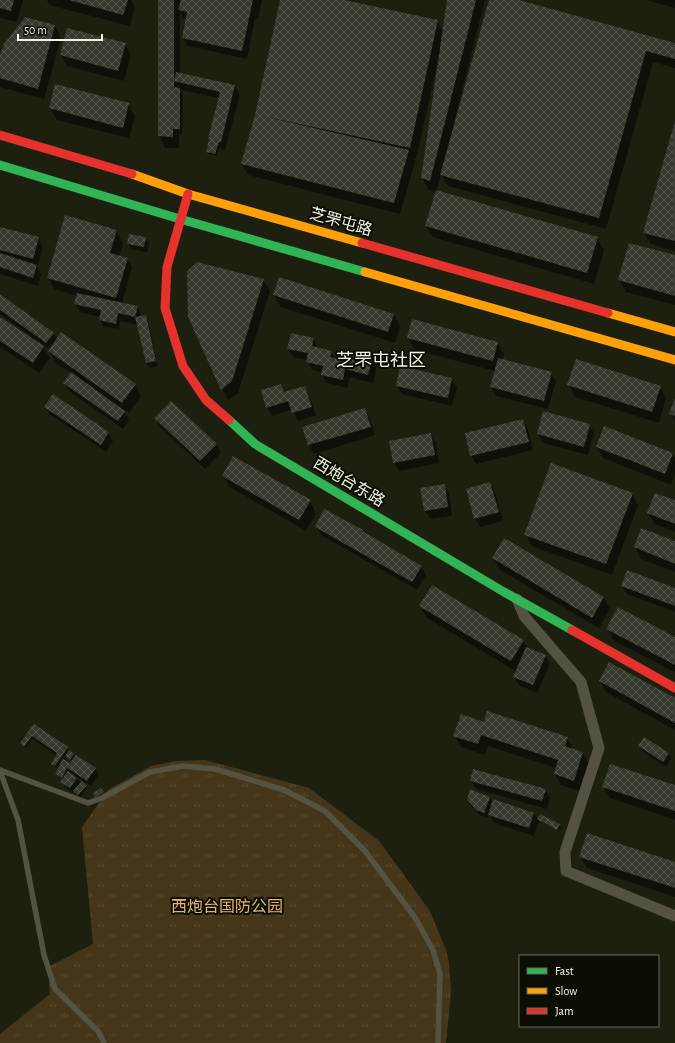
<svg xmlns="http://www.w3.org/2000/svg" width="675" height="1043" font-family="'Alegreya Sans','Noto Sans SC',sans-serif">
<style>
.park{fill:url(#park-tufts)}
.shadow{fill:#0007;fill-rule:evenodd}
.building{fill:url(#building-cross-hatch)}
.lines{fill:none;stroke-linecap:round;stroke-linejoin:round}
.lane{stroke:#545343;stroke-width:5.5}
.street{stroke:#545343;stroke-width:11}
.fast{stroke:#30b455;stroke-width:9}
.slow{stroke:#ff9f0a;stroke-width:9}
.jam{stroke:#e5322d;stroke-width:9}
.labels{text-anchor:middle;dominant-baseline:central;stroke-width:4;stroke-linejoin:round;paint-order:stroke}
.street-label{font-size:16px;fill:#f1f6e4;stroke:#0c0e04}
.park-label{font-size:16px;fill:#e5b670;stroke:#0c0e04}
.quarter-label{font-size:18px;fill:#f1f6e4;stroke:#0c0e04}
</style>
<defs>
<pattern id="park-tufts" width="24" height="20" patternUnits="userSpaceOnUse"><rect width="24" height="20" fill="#45361a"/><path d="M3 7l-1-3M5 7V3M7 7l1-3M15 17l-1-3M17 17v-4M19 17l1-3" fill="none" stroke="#574a30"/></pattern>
<pattern id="building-cross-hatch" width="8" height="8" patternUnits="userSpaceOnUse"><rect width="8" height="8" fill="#353a2d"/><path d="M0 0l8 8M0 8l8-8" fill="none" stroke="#53574b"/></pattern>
</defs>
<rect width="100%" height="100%" fill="#1d200f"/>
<path class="park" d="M205,760L309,788L379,841L430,911L446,950L449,963L451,991L446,1043H0V1034L50,994L48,967L93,944L82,827L108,790L151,766L177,761Z"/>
<path class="shadow" d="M0,0H23L17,22L0,18Z
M47,0H131L135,7L130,26L49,5Z
M159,0H180V4L182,0H262L258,19H255L247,59L188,46L183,38L187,19H184L180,11V74L235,86L240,95L225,150L219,148L217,156L209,154L207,152L220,98L180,90L183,94L182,134H179V148H165L159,136Z
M281,0H339L437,21L443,31L448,0H485L453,127L455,128L490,0H515L675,44V68L653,62L606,229L448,186L441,174L437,192L597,238L604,250L594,284L433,237L426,226L436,192L429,190L422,178L438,66L437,65L416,159L413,158L415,162L400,214L248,175L242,164L256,115Z
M646,0H675V8Z
M25,18L55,26L61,38L44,99L0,87V58Z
M125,44L131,55L124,81L67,66L61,55Z
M56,85L128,104L135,116L129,138L57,120L50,108Z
M675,123V251L651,244L644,233Z
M0,228L38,238L43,247L37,268L41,275L38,286L0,274Z
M116,231L123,243L119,257L127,259L132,267L122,303L137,307L142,317L145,316L148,321L158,366L150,368L146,363L138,325L120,321L119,329L103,326L100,320V317L80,312L75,304L77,296L54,289L48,278Z
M145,238L149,243L147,252L131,249L128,243Z
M675,256V305L626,292L619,280Z
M263,280L270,291L238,393L228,400L222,389L189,317Z
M0,295L53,333L57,340L135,384L141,396L129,413L122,409L129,420L123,429L69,391L64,383L71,373L56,363L49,351L50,350L0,314Z
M274,295L394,315L400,326L395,343L281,307Z
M0,319L43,347L50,358L39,373L0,347Z
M408,338L497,343L504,354L502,360L551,373L556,381L548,409L496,396L491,387L495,371L415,350Z
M313,339L318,349L331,352L336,360L351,363L372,357L377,365L373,383L350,377L347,388L327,383L322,375L323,372L312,370L307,360L293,357L288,348Z
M452,379L457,388L452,406L402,394L397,386Z
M280,385L285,393L304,387L309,395L316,415L298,421L292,409L272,416L267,407Z
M569,385L660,387L666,398L659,423L575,397Z
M675,400V421L671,414Z
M45,407L108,433L113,441L106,452L50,415Z
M365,409L370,418L375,435L314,454L309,445L304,428Z
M155,418L216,444L221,453L205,469L160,427Z
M523,420L528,429L533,450L476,464L471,455Z
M589,425L594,433L588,455L543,443L538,434Z
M431,434L436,442L439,463L399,471L394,462Z
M597,447L672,453L675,458V474L671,485L603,458Z
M223,476L310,501L316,513L306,531L230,487Z
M490,483L495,492L503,521L480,527L475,518Z
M444,485L449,493L452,516L430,519L425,511L421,489Z
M632,493L638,505L612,575L532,546L526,535Z
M675,501V532L655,524L648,513Z
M316,527L362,531L363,533L421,567L426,575L417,590L321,535Z
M504,539L604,598L610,609L599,628L500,570L493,558Z
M675,542V572L641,559L635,547Z
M622,586L675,589V612L627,594Z
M420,606L523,641L528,648L545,656L550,664L537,693L519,685L514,677L516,671L427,618Z
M608,629L675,638V672L614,641Z
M600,681L675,700V730L606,692Z
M484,723L567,738L574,750L583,753L589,764L580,791L561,785L555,774L556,768L488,746L485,755L461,747L455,736Z
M29,733L67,748L75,758L95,769L99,774L91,786L84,782L87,788L80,797L75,791L73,793L65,787L62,782L63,780L56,774L64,760L62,759L57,768L54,766L52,764L57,756L33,739L26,748L22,746L21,743ZM67,757L68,758L73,762L70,764L64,761ZM76,776L83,781L80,784Z
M639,746L668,754L671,759L666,767L642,751Z
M471,781L545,790L550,798L547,809L476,789Z
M675,786V820L610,798L603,787Z
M490,797L493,802L534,813L538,820L540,815L559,825L561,827L559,831L539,821L534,836L494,823L489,814L487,818L480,815L471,806L468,800Z
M580,857L675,863V897L587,868Z"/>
<path class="building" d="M0,0H14L11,11L0,8Z
M69,0H128L123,15Z
M158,0H174V87L180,88V129H173V137L158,136Z
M181,0H253L242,51L182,38L187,12L178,10Z
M280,0H344L438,20L410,148L258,115L409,150L394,203L241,164L255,115Z
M447,0H476L430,181L421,178Z
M489,0H519L675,43V59L646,51L599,218L440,175Z
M25,17L55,25L38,89L0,78V55L4,44Z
M67,28L126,43L118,71L60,55Z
M176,72L235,85L221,142H219L215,154L206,152L209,139H208L220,92L174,81Z
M55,84L129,103L123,128L49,108Z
M675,121V241L643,233Z
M436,190L598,237L587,273L425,226Z
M65,215L117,230L110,253L128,258L116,298L47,278Z
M0,227L39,237L33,259L0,250Z
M129,234L146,237L144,247L127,244Z
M629,243L675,255V296L618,280Z
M0,253L37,265L33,278L0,267Z
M197,262L264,279L232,381L221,390L188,317L187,271Z
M279,277L394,314L388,332L273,295Z
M77,293L138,306L135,317L146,315L156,361L146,363L135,317L118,313L116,324L99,320L101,310L74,304Z
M0,294L54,333L46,343L0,310Z
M0,317L44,346L33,363L0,341Z
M412,319L498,342L493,361L407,338Z
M61,332L136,384L122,403L48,351Z
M291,333L314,338L312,346L332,351L330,357L350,362L353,351L373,356L368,375L345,369L343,380L321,375L323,366L306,362L308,353L287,349Z
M498,358L552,372L544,401L490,387Z
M576,359L661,386L652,412L567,385Z
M400,366L452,378L448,398L396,386Z
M71,372L125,411L118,421L63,383Z
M281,384L284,392L305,386L312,407L292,413L288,401L266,408L261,390Z
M53,394L109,432L101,445L44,407Z
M675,398V416L669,414Z
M171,401L217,444L200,461L154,418Z
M365,408L371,427L308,445L302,427Z
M543,411L590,424L584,447L537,434Z
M523,419L529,442L470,456L465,433Z
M604,426L673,453L665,474L596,447Z
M431,433L435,455L393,463L389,441Z
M233,456L311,500L299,520L222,476Z
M551,463L633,493L606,564L524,535Z
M490,482L499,512L474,519L466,489Z
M445,484L448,507L424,511L420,488Z
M655,493L675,500V524L647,513Z
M324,509L363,530L362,531L422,566L412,582L315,527Z
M641,528L675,541V564L634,547Z
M504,538L604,597L592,618L492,558Z
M627,570L675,588V606L621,586Z
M432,585L524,640L511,661L419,606Z
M618,607L675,637V665L606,629Z
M526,647L546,655L533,685L513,677Z
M609,662L675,698V723L599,681Z
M487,711L568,737L565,746L583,752L574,781L554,774L558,760L481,735L478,744L453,736L461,714L484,722Z
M34,724L68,747L55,766L51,764L57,753L32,736L24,747L20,743Z
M644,737L669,753L663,762L638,746Z
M69,750L74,754L70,760L65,756Z
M76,755L96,768L87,781L67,768L62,778L55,774L63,759L70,763Z
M610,764L675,785V811L602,787Z
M473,769L546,789L542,801L470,781Z
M68,771L77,778L70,788L60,782Z
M82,781L87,785L78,795L73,791Z
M101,788L104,792L95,798L93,793Z
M470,789L490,797L484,813L476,810L467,800Z
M493,799L534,813L529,828L488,815Z
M540,814L560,824L557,830L537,819Z
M587,833L675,862V888L579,857Z"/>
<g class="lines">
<path class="lane" d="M0,770L88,803L102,798L150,772L183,766L215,769L284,790L325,811L365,851L416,919L433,950L440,974L438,1043
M0,771L18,820L44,955L55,989L98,1031L104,1043"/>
<path class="street" d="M517,599L524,616L581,682L599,748L565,852L566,871L675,916"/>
<path class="fast" d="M0,165L180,219L365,272
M229,420L255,444L504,592L572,630"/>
<path class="slow" d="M132,174L188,194L362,243
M365,272L675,360
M608,313L675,332"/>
<path class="jam" d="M0,135L132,174
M188,194L167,267L165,308L183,366L206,400L229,420
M362,243L608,313
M572,630L675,688"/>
</g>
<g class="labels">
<g class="street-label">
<text transform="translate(341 222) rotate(16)">芝罘屯路</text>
<text transform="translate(349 482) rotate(31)">西炮台东路</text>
</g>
<g class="park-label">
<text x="227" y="907">西炮台国防公园</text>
</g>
<g class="quarter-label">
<text x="381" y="361">芝罘屯社区</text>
</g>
</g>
<rect x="519" y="955" width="140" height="72" fill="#0c0e04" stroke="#686b5e"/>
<rect x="527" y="968" width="20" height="6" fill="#30b455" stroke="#686b5e"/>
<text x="555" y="975" font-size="12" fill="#f1f6e4">Fast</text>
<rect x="527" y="988" width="20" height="6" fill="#ff9f0a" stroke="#686b5e"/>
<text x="555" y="995" font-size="12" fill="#f1f6e4">Slow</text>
<rect x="527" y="1008" width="20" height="6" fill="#e5322d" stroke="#686b5e"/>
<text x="555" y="1015" font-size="12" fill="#f1f6e4">Jam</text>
<path d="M18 34v6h84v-6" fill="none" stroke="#f1f6e4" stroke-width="2"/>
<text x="24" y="34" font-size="12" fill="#f1f6e4" stroke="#0c0e04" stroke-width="3" paint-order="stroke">50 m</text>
</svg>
